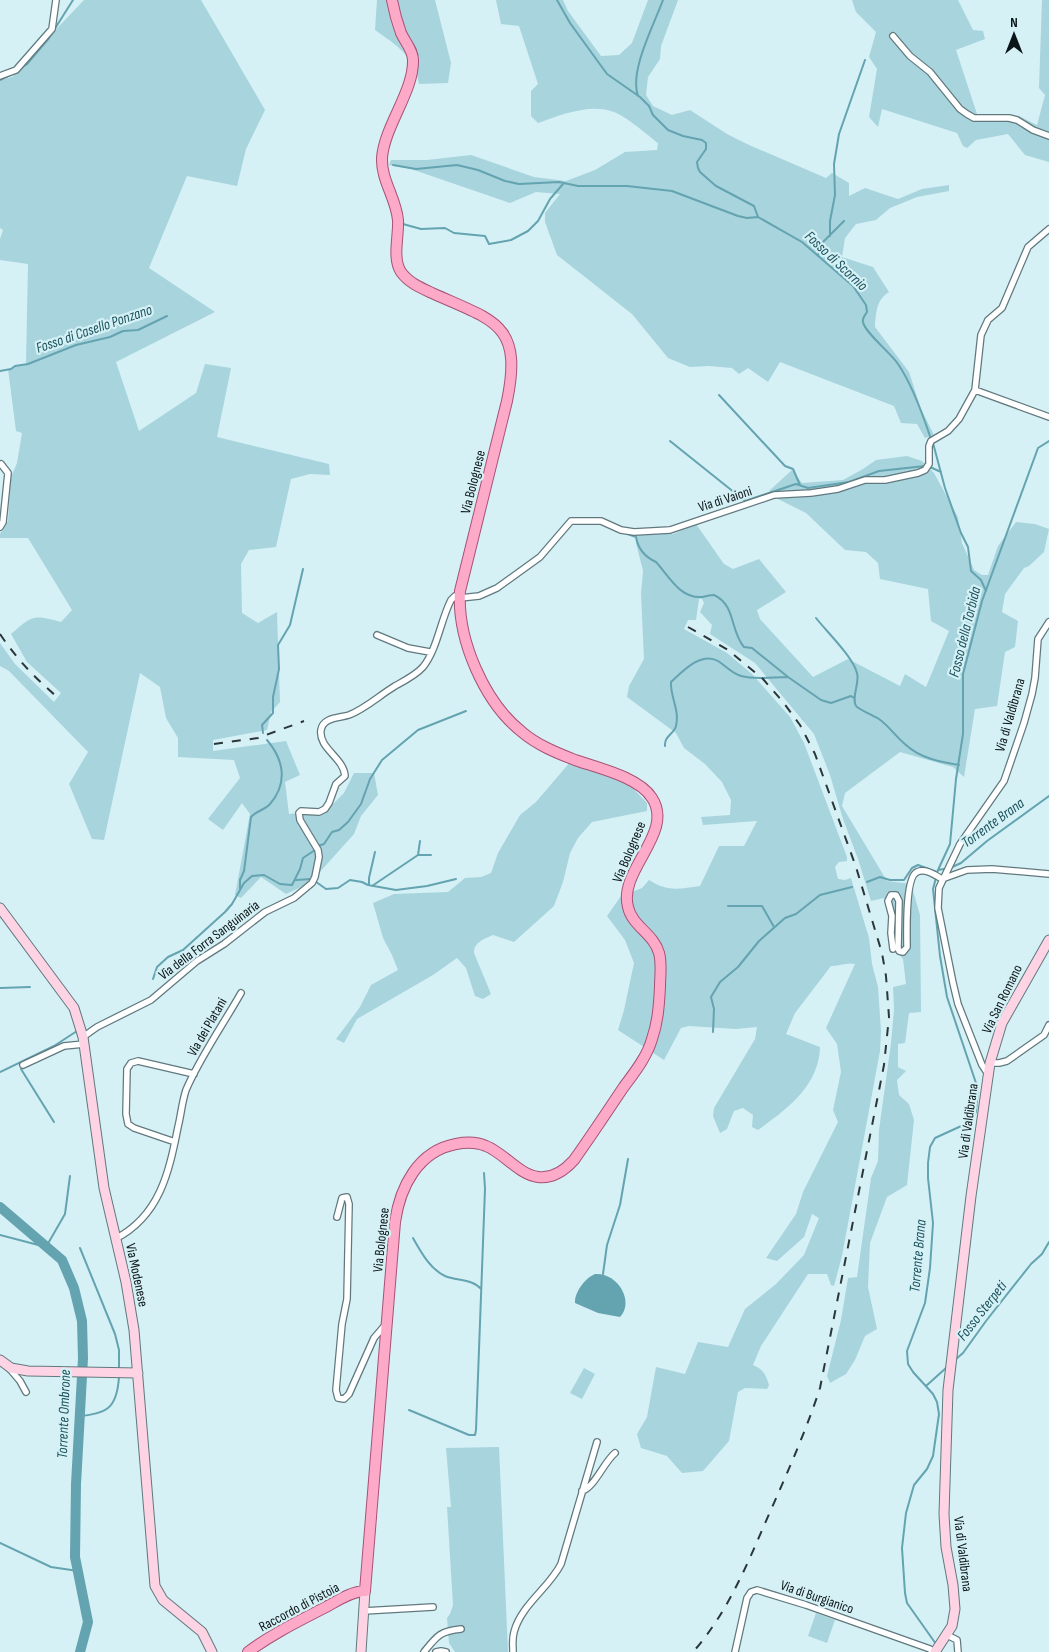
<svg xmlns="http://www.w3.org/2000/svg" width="1049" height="1652" font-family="'Sofia Sans Condensed',sans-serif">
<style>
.green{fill:#a8d4dd}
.water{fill:#64a3b0}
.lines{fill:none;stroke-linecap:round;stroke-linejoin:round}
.stream{stroke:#64a3b0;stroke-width:2}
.river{stroke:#64a3b0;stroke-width:10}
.street-casing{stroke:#61797e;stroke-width:8}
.secondary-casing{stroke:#61797e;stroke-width:11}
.primary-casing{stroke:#a75174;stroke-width:12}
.street{stroke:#fff;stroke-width:5.5}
.secondary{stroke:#fed4e4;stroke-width:9}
.primary{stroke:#fdaac9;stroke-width:10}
.rail{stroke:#2a3639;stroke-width:2;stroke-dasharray:9 9;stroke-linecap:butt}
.labels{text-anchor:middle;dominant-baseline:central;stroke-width:4.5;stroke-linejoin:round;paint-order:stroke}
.street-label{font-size:14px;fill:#0c1618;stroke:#d5f1f6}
.water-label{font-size:15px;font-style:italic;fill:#1c535d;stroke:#d5f1f6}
</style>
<rect width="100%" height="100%" fill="#d5f1f6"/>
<path class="green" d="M84,0H201L265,110L246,149L237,186L187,176L149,268L215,312L116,362L139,431L196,393L205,364L231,368L217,437L329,464L330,475L310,474L291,479L276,547L249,550L241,564L242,613L258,623L277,612L280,702L271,712L267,730L213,740V751L286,741L300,775L285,782L289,814L327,810L344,793L354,773H374L378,795L361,816L354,834L310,883L286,894L261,877L241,898L235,895L250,814L242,803L223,830L208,819L240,778L234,760L178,757V738L166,718L160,687L140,673L104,840L92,839L69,784L88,752L9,671L0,666V643L15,664L54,702L61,693L27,662L11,634C32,616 32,614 61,622L72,610L28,538H0V534L8,521L11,477L17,463L22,433L16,431L8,369L26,364L28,264L0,260V239L3,230L0,228V80L12,77L27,64L44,42Z
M377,0H435L451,63L448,83L419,84C415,56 396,45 375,30Z
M496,0H563L568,11L601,56L619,55L632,43L648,0H678L661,46L660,59L648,77L646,95L653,106L672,115L690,110L727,134L749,145L826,178L832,173L849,183V196L865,188L898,199L922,189L949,185V191L917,197L890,208L876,220L856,224L845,238L842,257L873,267L889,292C876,300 876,313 875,327L909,372L921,409L934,435L925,438L917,424L901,423L894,406L780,362L768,382L748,368L739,374L732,368L709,366L690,367L668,358L632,314L557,255L545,222V213L560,194L536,192L510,203L411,169L389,165L391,160H427L471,155L534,177L566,181L595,170L625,152L657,150L658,143C647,135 626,116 614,112C590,103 561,115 538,123L531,116V91L538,84L519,26L501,24Z
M852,0H958L973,30L983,31L985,39L956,50L977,114L1019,116L1037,125L1045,95L1039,88L1042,0H1049V162L1025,155L1008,134L976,140L967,148L963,146L957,133L882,109L878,127L869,117L877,69L869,57L876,32L856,12Z
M907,456L922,461L934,473L958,517L962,543L974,570L982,575H988L998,546L1016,522L1035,524L1049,529L1044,552L1029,566L1024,568L1005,594L1002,612L1018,621L1015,647L1005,652L997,706L975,709L964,777L953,767L900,752L845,793L842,806L887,881L911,884L920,915L921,1012L909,1013L905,1043L898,1044V1067L906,1071L897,1080L899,1095L909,1104L914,1120L907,1185L887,1197L870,1243L868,1287L877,1329L865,1336L855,1360L846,1374L830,1383L827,1376L841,1320L848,1278L857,1277L871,1178L878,1161L879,1130L891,1043L894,1010L893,987L906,984L903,959L896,951L884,898L871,901L858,859L843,819L830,775L814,734L755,663L710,634L712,625L700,612L704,603L702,599H699L696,620H688L684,629L727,653L752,674L790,717L804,743L847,857V861L839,862L835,867L838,879L845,880L851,878L869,938L872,964L878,987L881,1031L880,1051L842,1256L834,1286L831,1285L827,1274H808L761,1346L753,1365C763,1369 766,1375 769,1385L767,1389L745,1388L738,1392L729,1441L703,1471L682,1473L667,1456L641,1448L637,1434L647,1417L656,1367L685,1374L698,1342L728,1347L745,1309L776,1284L804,1255L819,1218L812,1214L804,1237L777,1261L766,1258L796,1214L803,1192L838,1122L833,1110L841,1072L837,1044L826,1028L855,964C848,962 839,966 831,966L795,1013L786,1034L820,1047C819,1086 787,1109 758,1130L752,1127L753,1115L743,1108L734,1111L727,1129L720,1133L713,1116L714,1108L755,1039L757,1027L736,1029L689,1026L681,1028L664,1060L618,1030L624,1010L634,963L625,940L607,916L621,896L642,888L649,880C668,892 679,889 700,886L719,846H744L757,821L703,825L701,817L730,815L731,800L722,782L705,764L684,748L676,733L627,697L629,686L644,659L641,594L643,571L636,543V534H673L696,524L724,564L733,569L759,559L786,592L757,610L760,619L813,677L848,659L900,686L905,674L926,687L949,631L931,621L928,589L880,579L878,563L866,552L845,550L806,513L778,499L769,491L792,470L802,483L843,480L863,469L876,460Z
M571,761L623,778L647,803V811L592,822L578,838L570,853L563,882L554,906L514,942L493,935C484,939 474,942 474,953L491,994L483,999L475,996L466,968L457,958L433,975L357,1019L344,1043L336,1039L360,1007L371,985L398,970L392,955L383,938L373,903L394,894L448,892L465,878L481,877L491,873L498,853L520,815L536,802Z
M584,1368L595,1374L582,1399L570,1393Z
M499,1447L508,1652H455L449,1643L447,1618L450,1614L453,1605L447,1507H451L446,1448Z
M816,1613L835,1620L827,1643L808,1636Z"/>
<path class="water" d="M595,1274C617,1272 635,1301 620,1317L598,1313L575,1303C574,1293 585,1278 595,1274Z"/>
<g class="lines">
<path class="stream" d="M557,0L570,23L607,74L640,97L649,106L653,115L668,130L683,136L702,140L706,143V149L697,162L698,168L700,172L716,186L754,206L758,217
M18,70L27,64L49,38L73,0
M0,80L10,75
M638,96C629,71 654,25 663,0
M393,165L416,169L457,165L478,170L505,181L519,184L559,182L578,186H627L672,191L738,216L747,218L758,217L802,242L853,286L866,305L867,312C865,315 862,318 863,322C865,333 891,353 898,364C912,384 923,415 931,439
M403,224L421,229L445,228L454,233L485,236L489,244L511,240L528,231L538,221L550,199L563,184
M830,236V221L835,195L834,164L839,134L865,60
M818,256L821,244L844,221
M0,371L11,369L15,366L28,364L76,345L110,337L123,331L138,330L167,316
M719,395L785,466L793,469L800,485
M670,441L745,501L796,484L808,488L815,487L849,482L879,471L925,466
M933,443L945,488L961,533L968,547L971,571L981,580L986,591
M930,467L941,472
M625,533L636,537C638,549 645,557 656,562C669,576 680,599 702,597C707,596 710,595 714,595C736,605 730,631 744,647L752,648L788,677L821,700L831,703L851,696L854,698
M816,618C827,632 853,657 857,673C860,684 851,696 856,706C858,709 874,716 879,719C889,726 896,737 906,745C920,758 940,762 959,765
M263,733L262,725L273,713V697L279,669L278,645L290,625L303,569
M665,746C664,736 674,734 676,726C680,710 670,697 671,682C682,672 701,651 718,661C726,666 731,673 741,676C755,680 773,677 788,677
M318,846L324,844L332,832L339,830L348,822L361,804L370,779L382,760L418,730L466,711
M418,855L420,841
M950,868L961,863L987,841L1049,796
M938,870L944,869
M296,880L312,879L326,889L338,888L350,880L362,882L368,885L396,890L427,886L456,879
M867,882L880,877L890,880H904L912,868L918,865L937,872
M369,885V878L375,852
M372,886L418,855H431
M240,889V880L244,871L251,817C256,811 265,810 270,804C288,783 284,760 267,740
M728,906H762L774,927
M153,979L157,967L168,957L183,950L225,912L232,904L244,883L252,876L264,875L280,884L292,885L300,869L303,858L315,850
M0,988L30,987
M713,1032L714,1009L711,997L720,982L738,967L759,941L785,918L796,914L820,895L852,887
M21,1069L54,1122
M0,1072L54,1046L77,1031
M0,1235L46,1247L65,1214L70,1176
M413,1238C421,1252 430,1269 445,1276C457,1281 473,1279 481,1289
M80,1248L115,1334L119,1350V1370
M603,1274L607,1245L620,1205L628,1159
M956,1359L963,1353L986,1321L1031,1264L1042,1254L1049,1242
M926,1386L946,1368
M409,1410L469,1435H475L476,1430L485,1189L484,1173
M79,1416C109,1414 117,1406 119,1377
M0,1543L51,1567L78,1571
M936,1644L907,1603L905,1593L902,1548L906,1513L914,1485L927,1469L933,1456L939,1414L937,1402L933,1394L913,1372L908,1364L907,1351L925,1303L930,1268L933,1223L928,1178V1163L930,1147L935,1138L970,1122L976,1112L978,1089L947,997L940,956L933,889L938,870L950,844L956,779L963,734V674L982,601L1038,448L1049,441"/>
<path class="river" d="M0,1207L62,1260L74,1288L82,1321L83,1358L76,1484L75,1557L88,1622L80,1652"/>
<g class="street-casing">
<path id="street" d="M893,36L910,56L930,72L960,109L967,114L974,118H1009L1017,120L1033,130L1049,136
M0,76L16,70L52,29L56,0
M975,390L981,335L988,320L1002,308L1028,247L1049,229
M0,527L3,522L8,473L1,464
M460,598L479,596L497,588L540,557L571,521H601L621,530L634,532L670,530L774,495L811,493L838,489L865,480H885L918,473L925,470L929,464V446L931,441L948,431L959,419L975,390L1049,417
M377,635L408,648L430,652
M942,879L967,870L992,869L1049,874
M893,949L891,933L892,916L888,901L891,895H896L899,901L898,948L899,951L903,952L907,947C907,934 905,877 917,872C925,868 935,875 942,879
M83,1037L97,1027L151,1000L197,961L224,944L265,912L294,898L312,883L315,877L319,857L318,850L300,820L299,813L301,811L319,812L325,809L329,803L336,784L345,776C344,758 318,748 321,730C323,717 340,718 349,715C365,709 380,695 395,686C404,681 416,675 423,667C437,650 441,619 451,600L455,596H460
M990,1063H999L1007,1061L1044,1035L1049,1025
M23,1065L64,1046L84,1044
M988,1074L982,1065L958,1004L953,983L938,908L939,888L960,844L1004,781L1024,723L1032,694L1035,678L1038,639L1049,622
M175,1142L134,1128L128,1124L126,1114L127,1069L131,1063L138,1061L194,1074
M337,1217L342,1198L347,1197L349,1204L347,1299L342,1324L336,1390L338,1398L344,1399L349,1394L374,1338L386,1324
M115,1239C160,1216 169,1172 178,1127C181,1115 182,1102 186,1090C199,1059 224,1023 241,993
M9,1368L20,1381L26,1392
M582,1491C594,1488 604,1462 615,1453
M364,1611L433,1607
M947,1635L957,1640L958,1652
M424,1652C437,1636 440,1631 461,1629
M436,1652L441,1651L446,1652
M513,1652C513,1645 512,1639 514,1632C521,1605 549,1588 561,1564L597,1442
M735,1652L747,1598L751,1592L757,1590L806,1605L930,1649L933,1652"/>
</g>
<g class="secondary-casing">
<path id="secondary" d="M0,908L74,1008L83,1037L104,1188L126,1282L134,1330L155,1586L163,1600L202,1632L212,1652
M0,1360L11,1368L28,1371L138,1373
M361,1652L365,1591
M935,1652L952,1626L955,1609L953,1585L946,1547L944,1514L948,1390L971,1196L990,1063L1002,1023L1049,940"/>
</g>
<g class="primary-casing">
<path id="primary" d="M248,1652C272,1634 299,1621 326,1607C337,1601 352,1591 365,1591L395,1222C400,1187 418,1151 456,1144C466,1142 477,1142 486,1146C504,1153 518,1174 538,1177C553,1179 565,1170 574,1160C591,1136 607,1112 623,1088C634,1073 647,1057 652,1039C658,1022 659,1005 660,987C660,976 662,963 659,953C654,934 632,926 628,907C618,870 675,833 652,798C639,777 598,768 575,760C557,753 537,745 522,732C484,702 457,639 460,591L507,401C523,323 494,321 432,293C421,288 409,283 401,272C392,258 399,236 398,220C396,198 381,180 382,158C384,127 414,91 413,60C413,50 405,42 401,33C397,22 394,11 392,0"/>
</g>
<use href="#street" class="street"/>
<use href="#secondary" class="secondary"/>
<use href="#primary" class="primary"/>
<path class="rail" d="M688,627L728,650L763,679L783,702L800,725L815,754L856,867L882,953L886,976L889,1017L884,1065L820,1388C806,1431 788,1471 770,1512C748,1562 729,1611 693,1652
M0,634C16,658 34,677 56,696
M214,744L258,738L304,721"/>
</g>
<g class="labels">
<g class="street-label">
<text transform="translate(473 482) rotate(-76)">Via Bolognese</text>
<text transform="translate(725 499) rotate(-18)">Via di Vaioni</text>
<text transform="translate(1010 715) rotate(-74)">Via di Valdibrana</text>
<text transform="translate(629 852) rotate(-67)">Via Bolognese</text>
<text transform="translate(209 940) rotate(-37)">Via della Forra Sanguinaria</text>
<text transform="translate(1002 999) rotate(-64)">Via San Romano</text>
<text transform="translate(207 1027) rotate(-60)">Via dei Platani</text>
<text transform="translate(968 1121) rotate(-82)">Via di Valdibrana</text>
<text transform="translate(381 1240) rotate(-84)">Via Bolognese</text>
<text transform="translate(137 1275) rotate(78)">Via Modenese</text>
<text transform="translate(963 1554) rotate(83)">Via di Valdibrana</text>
<text transform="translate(817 1597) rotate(19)">Via di Burgianico</text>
<text transform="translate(299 1607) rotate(-28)">Raccordo di Pistoia</text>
</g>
<g class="water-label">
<text transform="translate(836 261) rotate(43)">Fosso di Scornio</text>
<text transform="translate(94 329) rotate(-19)">Fosso di Casello Ponzano</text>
<text transform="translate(965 632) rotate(-76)">Fosso della Torbida</text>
<text transform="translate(993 823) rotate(-36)">Torrente Brana</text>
<text transform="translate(918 1256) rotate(-85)">Torrente Brana</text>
<text transform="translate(982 1311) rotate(-52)">Fosso Sterpeti</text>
<text transform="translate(64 1414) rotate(-88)">Torrente Ombrone</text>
</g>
</g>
<g transform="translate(1014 35)" stroke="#d5f1f6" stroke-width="4" paint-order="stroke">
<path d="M0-4L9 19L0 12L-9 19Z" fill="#0c1618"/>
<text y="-8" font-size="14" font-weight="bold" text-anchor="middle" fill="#0c1618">N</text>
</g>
</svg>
